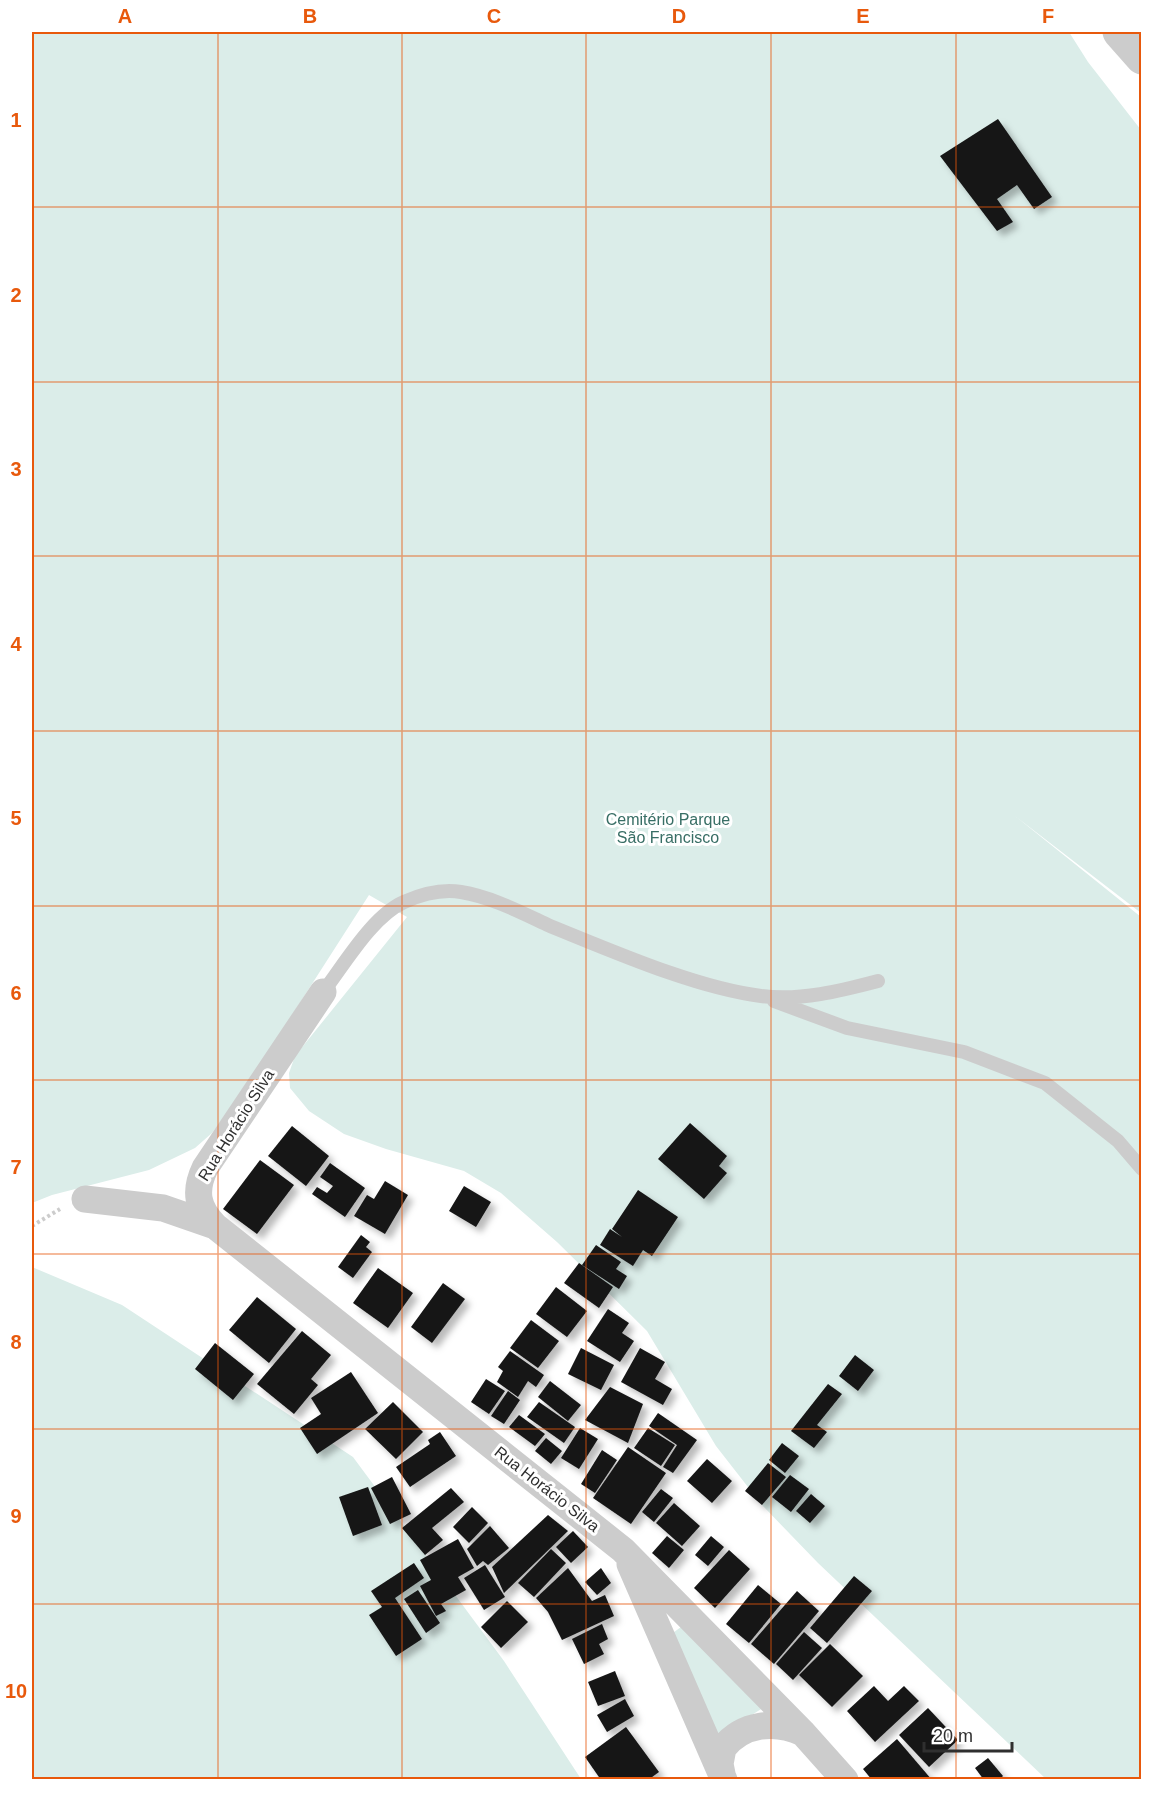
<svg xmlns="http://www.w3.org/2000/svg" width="1173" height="1811" font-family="Arial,sans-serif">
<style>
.green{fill:#dbede9}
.building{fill:#161616;filter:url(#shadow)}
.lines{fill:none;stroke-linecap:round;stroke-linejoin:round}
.path{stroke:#ccc;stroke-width:4;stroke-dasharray:3 3;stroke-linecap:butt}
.service{stroke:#ccc;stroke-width:14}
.minor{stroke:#ccc;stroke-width:27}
.tertiary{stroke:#ccc;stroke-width:33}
.grid{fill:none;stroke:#e8590c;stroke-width:1.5;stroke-opacity:0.55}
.labels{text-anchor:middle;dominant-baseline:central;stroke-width:6;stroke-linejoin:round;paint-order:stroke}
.park-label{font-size:16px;fill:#386e65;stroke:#fff}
.street-label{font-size:16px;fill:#2f2f2f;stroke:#fff}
.neatline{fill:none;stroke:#e8590c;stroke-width:2}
.grid-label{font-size:20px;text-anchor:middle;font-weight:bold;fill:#e8590c}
</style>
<defs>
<filter id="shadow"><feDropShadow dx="5.5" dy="5.5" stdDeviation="3" flood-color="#0004"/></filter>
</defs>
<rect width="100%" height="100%" fill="#fff"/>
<path class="green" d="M32,32H1069L1088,62L1141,130V913L1015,816L1141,917V1779H1046L818,1563L762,1505L716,1446L647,1331L557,1242L501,1193L464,1171L386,1149L344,1134L309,1111L290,1088L289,1073L295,1056L407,917L369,895L244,1090L212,1133L195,1148L149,1170L52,1195L32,1203Z
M32,1267L122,1305L353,1457L504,1661L581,1779H32Z
M681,1627L766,1706L712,1740L670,1635Z"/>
<path class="building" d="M998,119L1052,197L1034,209L1017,185L997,199L1013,222L997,231L940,156Z
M690,1123L727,1156L719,1166L727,1173L704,1199L658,1159Z
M292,1126L329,1156L306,1186L268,1156Z
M260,1160L294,1185L257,1234L223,1209Z
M330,1163L365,1188L345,1217L312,1194L317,1187L327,1193L333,1186L320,1177Z
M385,1181L408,1195L385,1234L354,1216L367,1195L374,1199Z
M464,1186L491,1202L476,1227L449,1211Z
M638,1190L678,1217L652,1256L643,1250L633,1266L600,1245L610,1229L622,1237L612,1229Z
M361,1235L370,1242L366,1247L372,1252L353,1278L338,1267Z
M596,1245L621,1262L616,1269L627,1276L619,1289L582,1265Z
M579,1263L613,1287L599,1308L564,1283Z
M378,1268L413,1293L388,1328L353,1303Z
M443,1283L465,1299L432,1343L411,1327Z
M556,1287L587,1311L567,1337L536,1314Z
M257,1297L296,1329L269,1363L229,1330Z
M608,1309L629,1323L622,1333L634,1341L620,1362L587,1341Z
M531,1320L559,1341L538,1368L510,1348Z
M302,1331L331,1355L311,1379L318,1385L294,1414L257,1384Z
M215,1343L254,1374L233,1400L195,1369Z
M581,1348L614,1365L601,1390L568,1374Z
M640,1348L665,1362L655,1379L672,1389L663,1405L621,1382Z
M510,1351L544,1375L536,1387L528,1381L518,1397L497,1382L503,1371L498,1367Z
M855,1355L874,1370L858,1391L839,1376Z
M351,1372L378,1413L317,1454L300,1428L321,1414L311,1398Z
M486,1379L505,1391L489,1414L471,1402Z
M550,1381L581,1405L568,1421L538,1397Z
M828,1384L842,1394L817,1425L827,1432L814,1448L791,1431Z
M610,1387L643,1404L628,1443L585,1420Z
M508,1391L520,1400L504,1424L491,1416Z
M393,1402L423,1432L396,1459L365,1429Z
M539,1402L575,1427L564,1443L527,1417Z
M658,1413L697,1440L673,1473L663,1467L677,1445L649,1426Z
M519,1415L545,1434L535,1446L509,1427Z
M580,1428L598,1439L579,1469L561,1458Z
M648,1428L675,1445L661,1466L634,1448Z
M440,1432L456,1456L410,1487L396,1467L430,1444L428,1440Z
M546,1438L562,1451L551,1464L535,1451Z
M782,1443L799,1456L785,1473L769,1460Z
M628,1447L666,1473L631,1524L593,1498Z
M602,1450L617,1460L595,1493L581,1484Z
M707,1459L732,1481L712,1503L687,1481Z
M768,1463L786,1477L762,1505L745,1491Z
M790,1475L809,1489L791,1512L772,1497Z
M392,1477L411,1514L390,1524L371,1488Z
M368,1487L382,1525L353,1536L339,1497Z
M451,1488L464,1502L432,1528L443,1540L425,1555L402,1528Z
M661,1489L673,1498L654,1522L642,1512Z
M811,1494L825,1506L810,1523L796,1511Z
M674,1503L700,1526L682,1546L656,1523Z
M472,1507L488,1523L469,1543L453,1527Z
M548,1515L568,1531L504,1593L492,1567Z
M490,1526L509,1548L488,1565L483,1561L477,1566L467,1549Z
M573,1531L588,1547L571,1563L556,1547Z
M667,1536L684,1550L669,1568L652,1553Z
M711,1536L724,1547L708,1566L695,1555Z
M458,1539L474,1568L458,1577L466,1590L441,1604L446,1611L436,1616L420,1586L431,1580L420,1560Z
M551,1549L566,1563L534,1597L518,1583Z
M729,1550L750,1569L715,1608L694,1588Z
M414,1563L424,1578L395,1598L422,1639L396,1656L369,1615L382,1607L371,1591Z
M485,1565L505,1597L484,1610L464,1578Z
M568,1568L592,1601L605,1595L614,1616L562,1640L548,1612L536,1598Z
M601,1568L611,1583L597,1595L585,1582Z
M854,1576L872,1591L827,1643L810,1628Z
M758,1585L781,1604L749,1643L726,1624Z
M418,1590L440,1623L426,1633L404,1599Z
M797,1591L819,1611L774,1664L751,1644Z
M507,1601L528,1622L501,1648L481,1627Z
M602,1624L608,1639L599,1644L604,1654L584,1664L572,1639Z
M804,1632L822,1648L793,1680L776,1664Z
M830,1644L863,1676L832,1707L799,1675Z
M615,1671L625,1696L598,1706L588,1682Z
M874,1686L888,1701L904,1686L919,1701L875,1742L847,1711Z
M625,1699L634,1716L607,1732L597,1715Z
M928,1708L958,1740L929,1767L899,1735Z
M626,1727L659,1772L648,1780H601L585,1757Z
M897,1739L932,1780H872L863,1769Z
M988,1758L1003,1776L999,1780H984L975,1768Z"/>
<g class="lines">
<path class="path" d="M32,1226L60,1209"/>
<path class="service" d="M323,992C344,965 372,916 404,902C422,894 442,889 461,892C492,897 522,913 550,926C612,951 696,988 761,996C801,1001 840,991 878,981
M774,1001L847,1028L964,1052L1045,1083L1118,1141L1142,1169"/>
<path class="minor" d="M323,992L205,1168C194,1191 197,1208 215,1226L623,1550L803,1733L845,1780
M85,1199L163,1208L215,1226
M630,1564L724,1780
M722,1774L720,1764L723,1748C743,1723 775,1720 803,1733"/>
<path class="tertiary" d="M1119,32L1142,58"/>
</g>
<path class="grid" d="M218,32V1780M402,32V1780M586,32V1780M771,32V1780M956,32V1780M32,207H1142M32,382H1142M32,556H1142M32,731H1142M32,906H1142M32,1080H1142M32,1254H1142M32,1429H1142M32,1604H1142"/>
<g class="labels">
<g class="park-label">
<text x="668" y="819">Cemitério Parque<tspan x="668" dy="18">São Francisco</tspan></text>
</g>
<g class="street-label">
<text transform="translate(236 1125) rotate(-58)">Rua Horácio Silva</text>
<text transform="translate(547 1489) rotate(38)">Rua Horácio Silva</text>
</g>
</g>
<rect width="1173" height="1811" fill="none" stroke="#ffffff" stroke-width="66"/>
<path d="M924 1742v9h88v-9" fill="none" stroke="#2f2f2f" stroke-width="3"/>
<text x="933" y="1742" font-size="18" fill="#2f2f2f" stroke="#ffffff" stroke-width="4.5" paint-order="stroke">20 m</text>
<rect x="33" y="33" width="1107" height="1745" class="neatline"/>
<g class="grid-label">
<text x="125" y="23">A</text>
<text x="310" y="23">B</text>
<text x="494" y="23">C</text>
<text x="679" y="23">D</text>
<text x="863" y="23">E</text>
<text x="1048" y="23">F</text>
<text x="16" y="127">1</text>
<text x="16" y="302">2</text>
<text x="16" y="476">3</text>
<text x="16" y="651">4</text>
<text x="16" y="825">5</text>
<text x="16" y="1000">6</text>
<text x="16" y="1174">7</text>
<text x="16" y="1349">8</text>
<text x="16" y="1523">9</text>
<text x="16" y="1698">10</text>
</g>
</svg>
